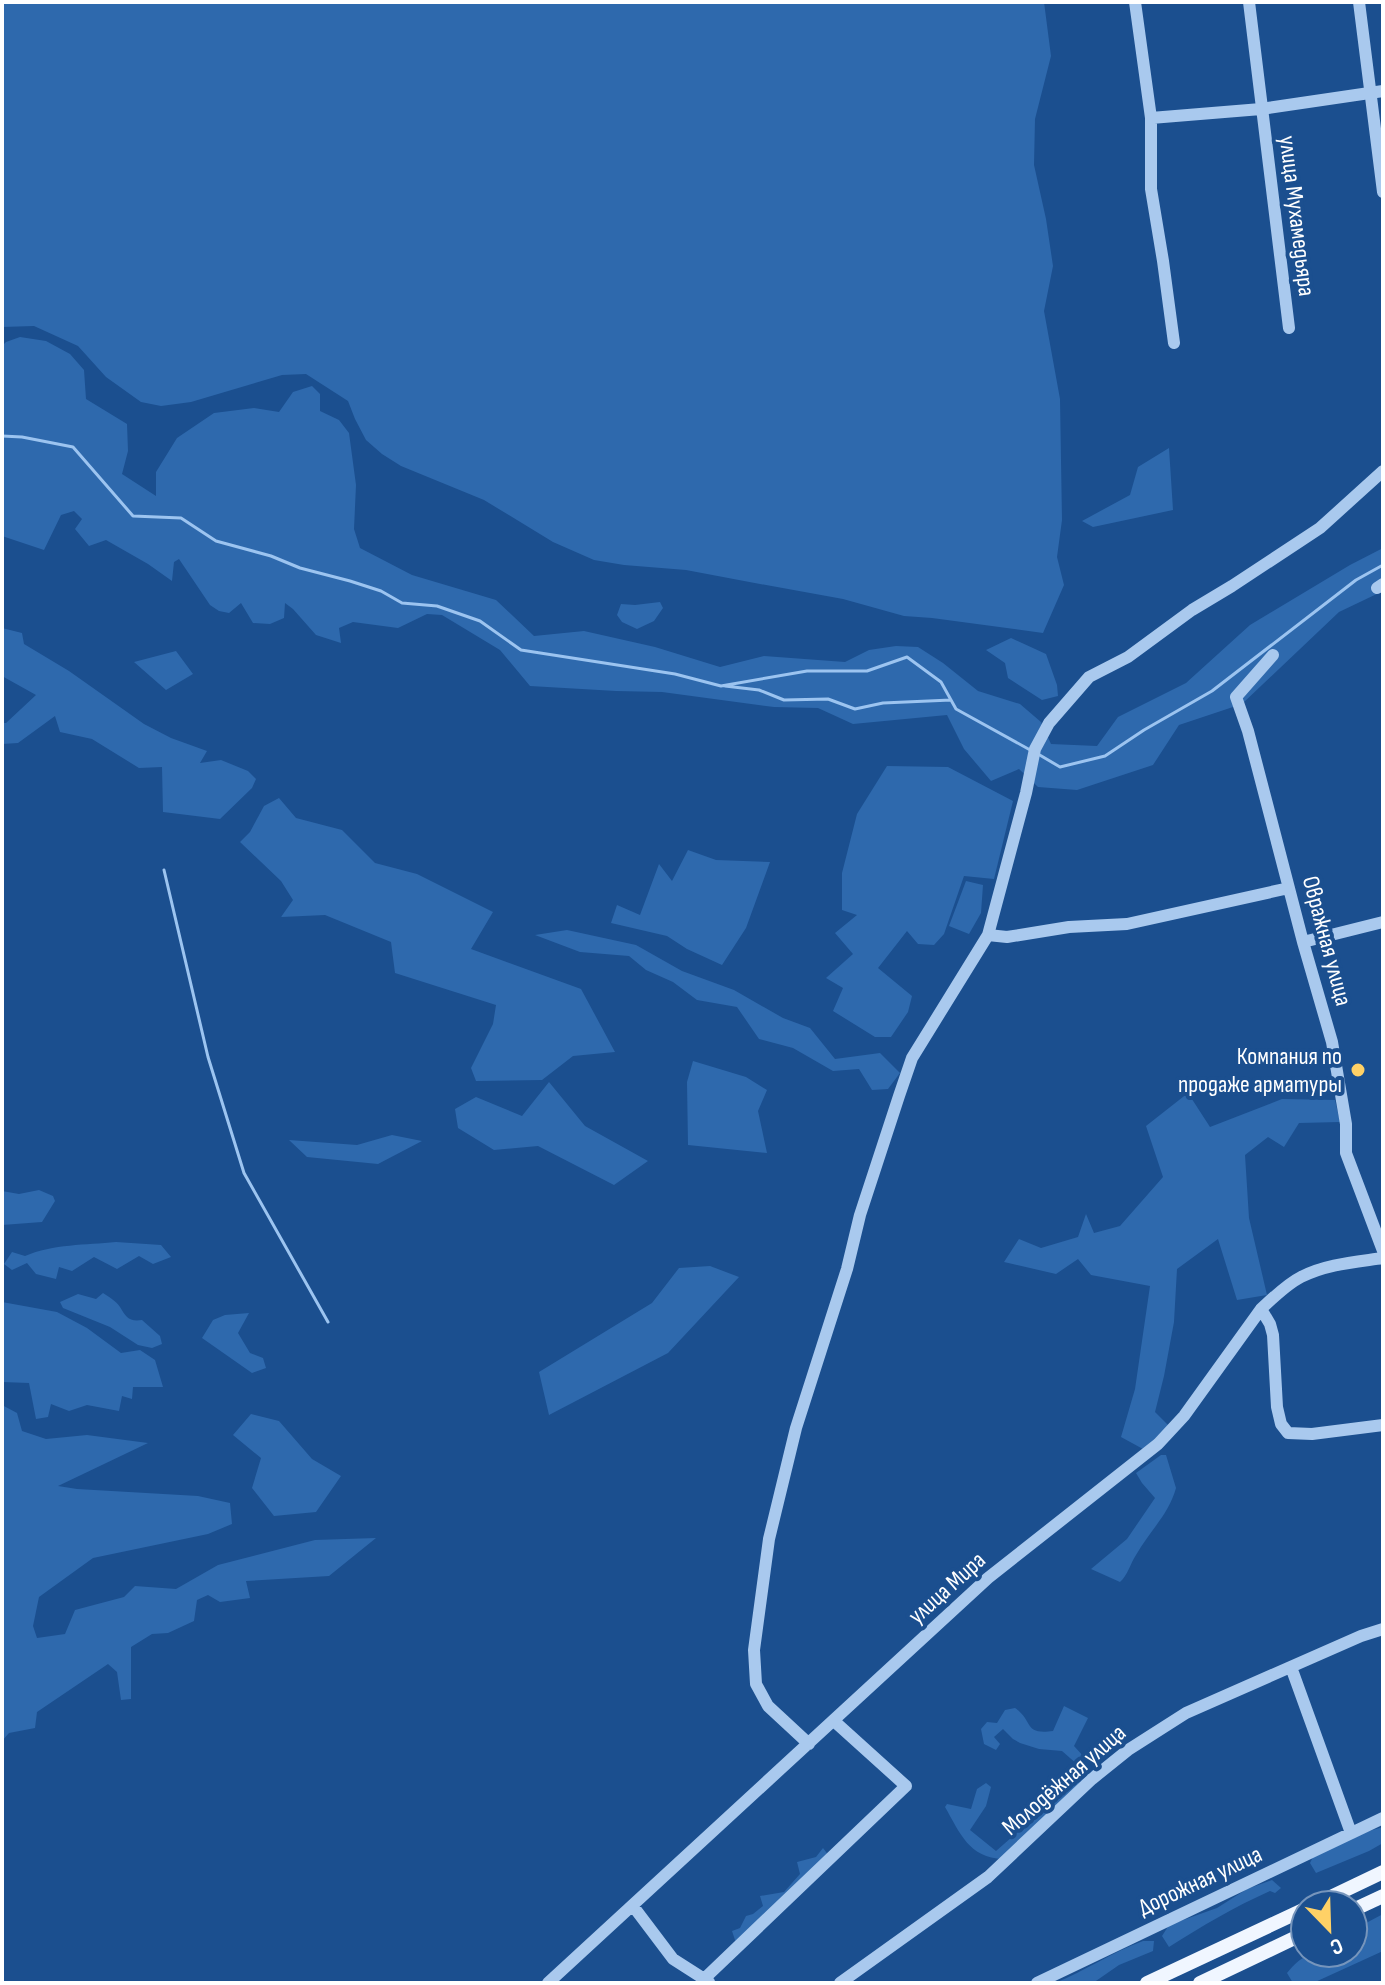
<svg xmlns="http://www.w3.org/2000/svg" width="1385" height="1985" font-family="'Sofia Sans Condensed',sans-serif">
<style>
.green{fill:#2e69ad}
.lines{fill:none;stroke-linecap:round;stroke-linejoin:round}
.stream{stroke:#9cc4f0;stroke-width:3}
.minor{stroke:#a9c9ee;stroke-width:12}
.major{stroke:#f0f6ff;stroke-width:14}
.poi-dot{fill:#ffd166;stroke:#1b4f8f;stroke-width:3}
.labels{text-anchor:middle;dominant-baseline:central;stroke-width:8;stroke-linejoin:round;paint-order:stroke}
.street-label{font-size:24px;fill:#fff;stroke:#1b4f8f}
.poi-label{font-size:24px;fill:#fff;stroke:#1b4f8f;text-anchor:end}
</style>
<rect width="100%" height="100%" fill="#1b4f8f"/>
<path class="green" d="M2,2H1044L1051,56L1035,119L1034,165L1046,219L1053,266L1044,311L1060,399L1062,520L1057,557L1064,585L1043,633L932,618L904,616L843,599L760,584L686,570L624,565L594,560L553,542L484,500L401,466L382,454L366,440L355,419L348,401L306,374L282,375L191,402L161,406L141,402L106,377L78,346L34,326L2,327Z
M20,337L46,341L70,354L84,370L86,399L127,424L128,451L122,474L156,496V472L177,438L214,413L254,408L279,412L293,392L312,386L320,394V411L339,420L349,433L356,485L354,529L360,548L412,575L496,600L534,636L584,631L655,647L720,667L764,656L845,662L869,650L896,646L918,647L943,663L978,691L1020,704L1041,722L1051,744L1097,746L1118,717L1186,683L1250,625L1350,565L1383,548V591L1339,612L1242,704L1179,725L1153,765L1077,790L1038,787L1019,769L991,781L964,749L947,715L853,724L818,708L774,707L662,692L616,691L530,686L500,650L442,615L427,614L398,628L353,622L339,628L341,643L316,635L293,609L285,603L284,618L270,624L253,623L241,603L229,613L219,611L210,605L179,559L174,562L172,581L148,564L106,540L89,546L75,529L82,519L74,511L61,515L44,550L2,536V346L6,342Z
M1169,448L1173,510L1093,527L1082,521L1130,495L1138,467Z
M660,602L663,608L654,621L637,629L622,622L617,615L621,604L635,605Z
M2,628L22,633L24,644L69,671L144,724L171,738L207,751L200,763L221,760L248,771L256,779L252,788L220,819L163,812L162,767L139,768L92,739L60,732L55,716L18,743L2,744V723H6L36,695L2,676Z
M1011,638L1046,654L1057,685L1058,696L1042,700L1008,678L1005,663L986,650Z
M176,651L193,674L166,690L134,662Z
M887,766L948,767L1013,801L994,879L964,876L944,934L934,945L918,944L907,931L878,968L912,996L908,1012L891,1037H875L833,1011L843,988L826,978L853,954L835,933L857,915L842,910V873L857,814Z
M279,798L296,818L342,830L375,863L417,874L493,912L471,949L581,989L615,1052L573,1056L542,1080L476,1081L471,1068L493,1024L496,1005L395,973L391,942L325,915L281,917L293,900L281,881L240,842L250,832L264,806Z
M688,850L716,860L770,862L746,928L722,965L687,949L667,936L611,923L617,905L640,915L659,864L672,881Z
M966,881L983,885L981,913L969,934L949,926Z
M567,930L636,945L682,971L734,990L783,1018L810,1028L835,1059L880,1053L900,1073L888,1089L872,1090L859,1069L833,1071L793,1048L759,1039L737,1007L697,1000L673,982L646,970L629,956L580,952L535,935Z
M693,1061L746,1077L767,1090L758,1111L767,1153L688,1145L687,1082Z
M549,1082L585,1126L648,1161L614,1185L538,1146L494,1150L458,1128L455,1109L476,1097L522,1116Z
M1188,1093L1210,1127L1282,1099L1335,1100L1340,1122L1299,1123L1284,1147L1268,1137L1245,1155L1249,1218L1267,1295L1237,1300L1218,1239L1177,1269L1174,1322L1164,1376L1155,1412L1172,1429L1143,1449L1121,1437L1135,1389L1150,1286L1091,1275L1078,1259L1056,1274L1004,1262L1019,1239L1041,1248L1078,1237L1086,1214L1094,1233L1120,1226L1163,1177L1146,1126Z
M392,1135L422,1141L378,1164L307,1157L289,1140L357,1145Z
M39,1190L53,1196L55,1201L42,1222L2,1225V1191L19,1194Z
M116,1242L161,1245L171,1257L153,1264L139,1256L117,1269L94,1257L72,1271L59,1267L56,1279L36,1274L27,1263L12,1270L4,1264L12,1252L25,1256C53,1244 86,1245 116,1242Z
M710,1266L739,1277L668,1353L549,1415L539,1372L652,1303L679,1268Z
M103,1293C109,1297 116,1301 120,1307C126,1317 129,1322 142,1320L160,1336L162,1344L152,1348L138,1345L110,1327L63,1308L60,1302L78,1294L96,1299Z
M2,1302L57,1312L87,1328L121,1353L140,1350L155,1360L163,1387H133L132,1399L122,1396L119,1411L87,1405L69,1411L51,1404L48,1417L36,1419L29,1383L2,1382Z
M249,1313L238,1333L250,1353L263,1358L266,1368L252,1373L202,1338L213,1320L225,1315Z
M2,1405L17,1413L22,1431L46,1439L87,1435L148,1443L58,1486L77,1489L198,1496L230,1503L232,1524L208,1534L93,1558L39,1597L33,1626L37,1638L65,1634L75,1610L124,1597L135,1586L176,1589L218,1565L315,1540L376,1538L329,1576L246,1581L250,1598L220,1602L208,1595L197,1600L194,1621L168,1633L152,1634L131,1647V1699L121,1700L117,1672L108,1664L37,1712L35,1728L9,1733L2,1741Z
M251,1414L279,1421L312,1459L341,1476L316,1512L274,1516L252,1488L261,1458L233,1435Z
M1161,1455H1166L1176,1488C1169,1514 1149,1532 1136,1555C1130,1564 1128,1575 1120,1582L1091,1569L1127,1539L1155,1498L1142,1483L1136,1473Z
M1064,1706L1088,1718L1074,1746L1084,1757L1078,1765L1062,1751L1039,1749L1020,1743L1013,1739L1003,1729L994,1737L1000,1744L996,1750L984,1744L981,1729L987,1722L997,1723L1005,1710L1015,1708C1034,1721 1023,1735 1053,1731Z
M1098,1769L1003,1859C969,1858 960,1833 945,1807L947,1804L971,1809L977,1789L986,1783L991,1787L986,1806L970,1830L996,1851L1088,1771Z
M1383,1827V1843L1369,1851L1316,1873L1310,1863L1314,1855L1369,1831Z
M823,1848L829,1856L736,1943L732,1931L740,1928L746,1916L753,1914L763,1906L760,1896L784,1892L800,1874L797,1862L816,1857Z
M1272,1880L1281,1888L1275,1893L1270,1891C1234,1907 1202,1926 1169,1947L1162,1936L1169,1925L1217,1908L1247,1889Z
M1383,1914V1951L1313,1983H1293L1287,1973C1309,1946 1321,1953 1353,1953V1930Z
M1143,1941H1154L1153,1951L1119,1965L1093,1983H1055C1085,1971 1112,1952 1143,1941Z"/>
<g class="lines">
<path class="stream" d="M2,436L22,437L73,447L133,516L181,518L216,541L271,556L300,568L350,581L381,591L402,603L437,606L480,621L521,650L675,674L721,686L807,671H867L907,657L941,682L956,709L1032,751
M725,686L759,690L784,700L828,699L855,709L883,703L951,700
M1038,754L1060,767L1105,756L1144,730L1212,691L1356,580L1383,565
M164,870L208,1057L244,1173L328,1322"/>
<path class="minor" d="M1135,2L1151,118V189L1163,261L1174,343
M1249,2L1289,328
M1359,2L1383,192
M1151,118L1261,109L1383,91
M1377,588L1383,584
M1273,655L1236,697L1248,731L1303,942L1332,1042L1346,1124V1153L1383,1251
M988,935L1007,937L1069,927L1127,924L1289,888
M1303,942L1383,922
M1261,1309L1270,1324L1273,1335L1277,1407L1281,1424L1288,1433L1312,1434L1383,1425
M1291,1667L1351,1833
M809,1744L768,1706L756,1684L754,1650L769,1539L796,1428L847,1269L860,1215L899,1096L912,1058L988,935L1026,793L1035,749L1049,723L1089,677L1128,657L1192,610L1232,586L1320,528L1383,471
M633,1906L673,1959L709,1982
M705,1978L906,1786L834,1721
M548,1983L988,1578L1158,1444L1184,1416L1261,1309C1273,1298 1287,1284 1301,1277C1326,1264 1356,1262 1383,1258
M840,1983L988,1877L1092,1779L1128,1750L1186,1713L1361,1636L1383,1629
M1037,1983L1383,1818"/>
<path class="major" d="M1314,1905L1383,1872
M1353,1910L1383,1896
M1147,1983L1305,1909
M1200,1983L1305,1933"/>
</g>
<circle class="poi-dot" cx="1358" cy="1070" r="8"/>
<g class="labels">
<g class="street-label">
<text transform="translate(1297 216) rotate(83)">улица Мухамедьяра</text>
<text transform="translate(1327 941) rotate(75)">Овражная улица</text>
<text transform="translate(947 1588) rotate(-42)">улица Мира</text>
<text transform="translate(1064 1780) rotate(-41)">Молодёжная улица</text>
<text transform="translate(1200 1881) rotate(-25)">Дорожная улица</text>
</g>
<g class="poi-label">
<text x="1342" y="1056">Компания по<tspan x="1342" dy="28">продаже арматуры</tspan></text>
</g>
</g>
<rect width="1385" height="1985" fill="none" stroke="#ffffff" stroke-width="8"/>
<g transform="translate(1329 1929) rotate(157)"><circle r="38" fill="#1b4f8f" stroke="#7695bc" stroke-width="2"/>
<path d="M0-6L14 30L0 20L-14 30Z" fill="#ffd166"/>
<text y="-12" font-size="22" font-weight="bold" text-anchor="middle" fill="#ffffff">С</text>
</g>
</svg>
